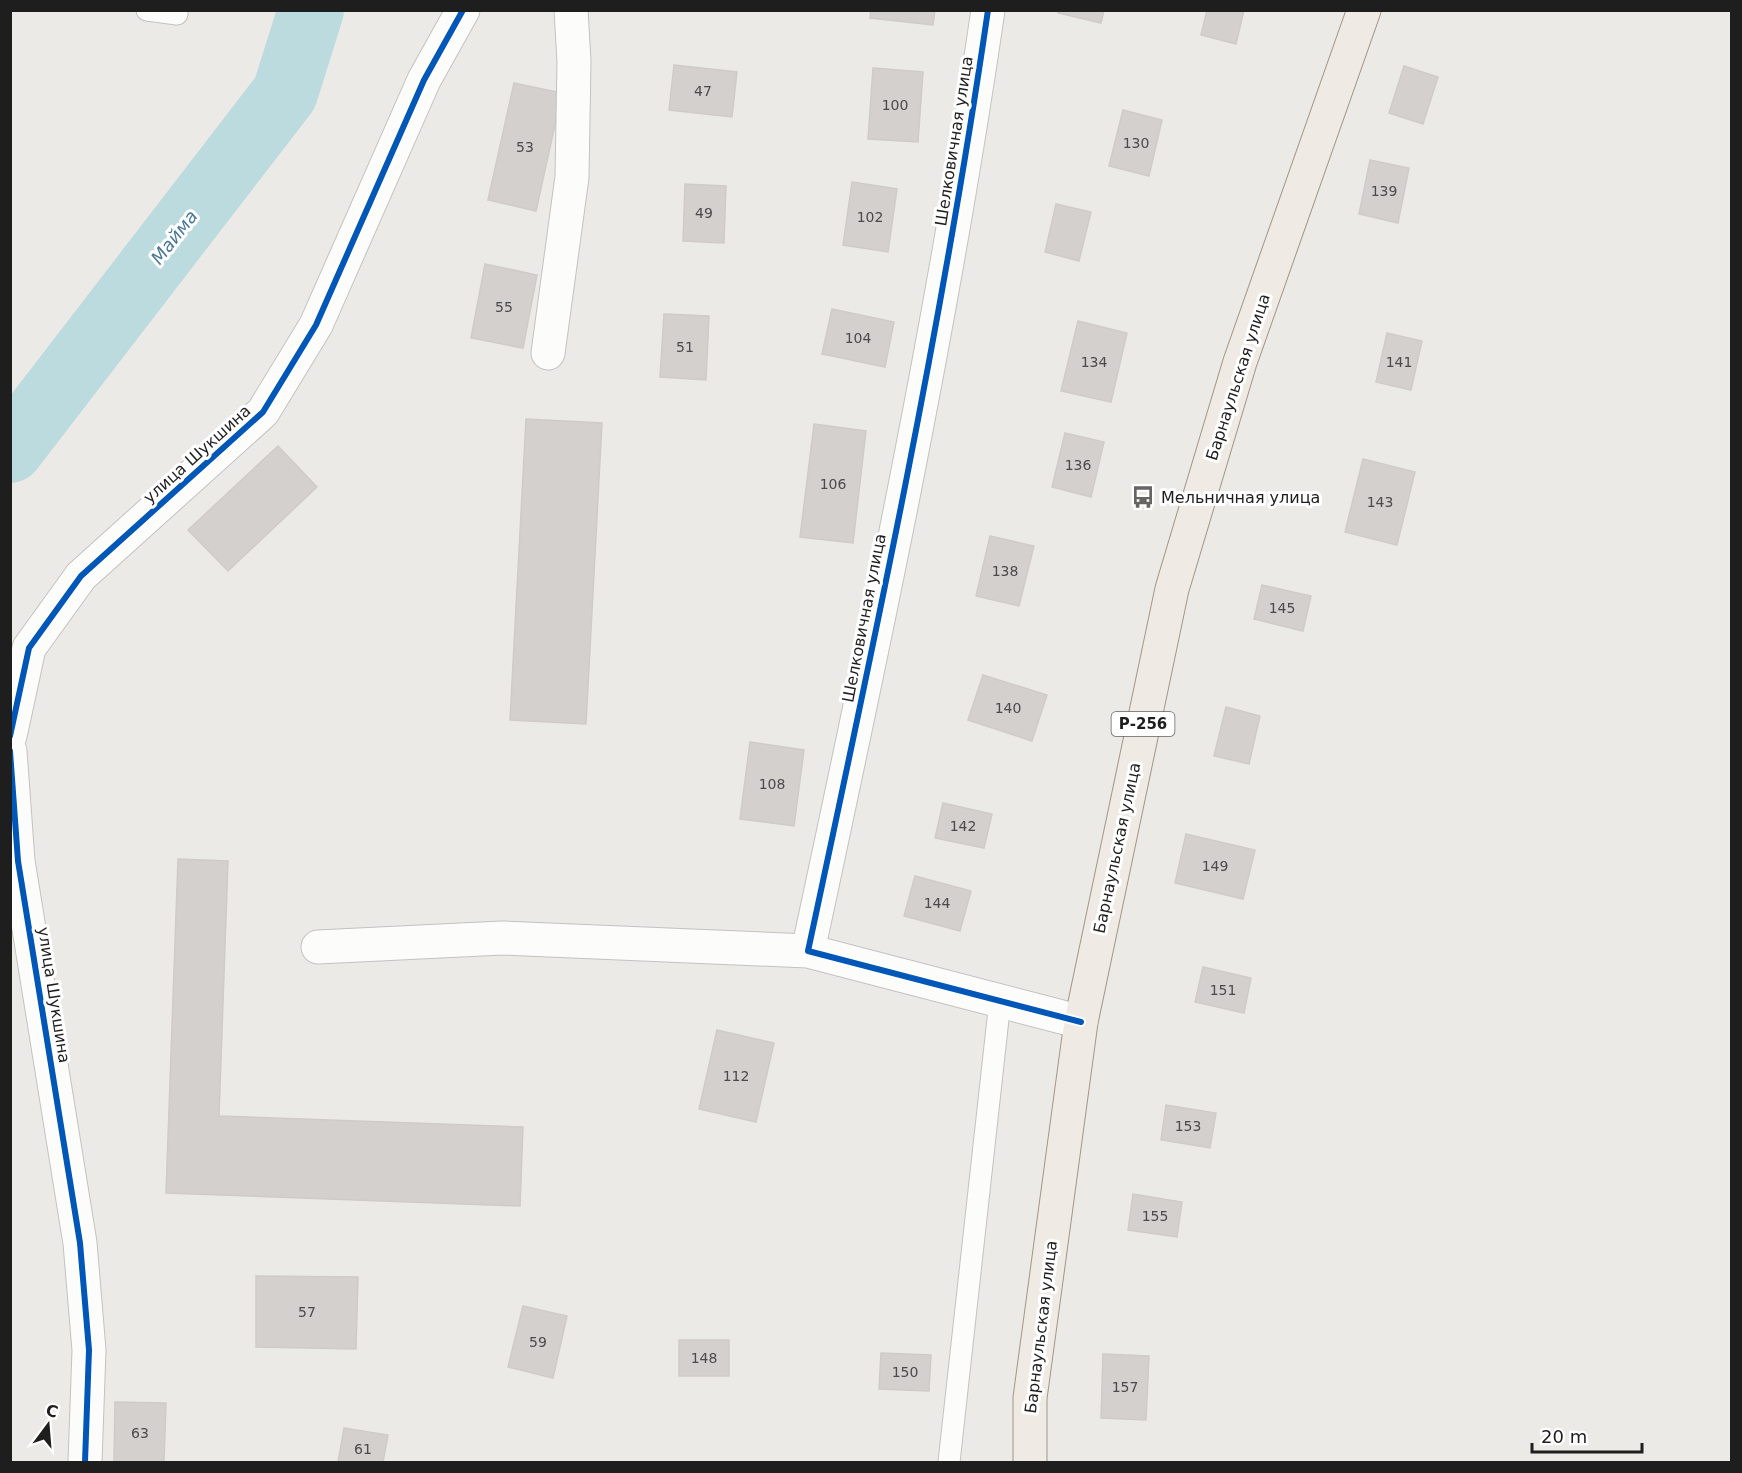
<svg xmlns="http://www.w3.org/2000/svg" width="1742" height="1473" font-family="'DejaVu Sans',sans-serif">
<style>
.lines{fill:none;stroke-linecap:round;stroke-linejoin:round}
.river{stroke:#bcdbdf;stroke-width:66}
.building{fill:#d3d0ce;stroke:#cfcbc8;stroke-width:1.5}
.service-casing{stroke:#c3c2c1;stroke-width:23}
.minor-casing{stroke:#c3c2c1;stroke-width:35}
.primary-casing{stroke:#a19585;stroke-width:35}
.service{stroke:#fcfcfb;stroke-width:21}
.minor{stroke:#fcfcfb;stroke-width:33}
.primary{stroke:#f0eae4;stroke-width:33}
.cycleway-casing{stroke:#fff;stroke-width:10}
.cycleway{stroke:#0057b8;stroke-width:6}
.labels{text-anchor:middle;dominant-baseline:central;stroke-width:6;stroke-linejoin:round;paint-order:stroke}
.number-label{font-size:14px;fill:#4b4a4a}
.shield{fill:#fff;stroke:#626262;stroke-width:1.5}
.shield-label{font-size:15px;font-weight:bold;fill:#1e1e1e}
.street-label{font-size:16px;fill:#1e1e1e;stroke:#fff}
.poi-label{font-size:16px;fill:#1e1e1e;stroke:#fff;text-anchor:start}
.water-label{font-size:18px;font-style:italic;fill:#48799b;stroke:#fff}
</style>
<rect width="100%" height="100%" fill="#eceae7"/>
<g class="lines">
<path class="river" d="M10,450L285,93L311,10"/>
</g>
<path class="building" d="M871,10H935L933,25L870,18Z
M1058,10H1104L1101,23L1058,13Z
M1207,10H1244L1236,44L1201,35Z
M674,65L737,72L732,117L669,110Z
M1404,66L1438,77L1423,124L1389,113Z
M873,68L923,72L918,142L868,139Z
M514,83L562,93L536,211L488,200Z
M1123,110L1162,120L1149,176L1109,166Z
M1370,160L1409,168L1398,223L1359,214Z
M852,182L897,189L888,252L843,245Z
M685,184L726,186L724,243L683,241Z
M1056,204L1091,212L1079,261L1045,252Z
M485,264L537,275L523,348L471,338Z
M832,309L894,322L885,367L822,354Z
M664,314L709,316L706,380L660,377Z
M1078,321L1127,333L1111,402L1061,391Z
M1387,333L1422,341L1411,390L1376,382Z
M526,419L602,423L586,724L510,720Z
M814,424L866,431L853,543L800,537Z
M1065,433L1104,442L1091,497L1052,487Z
M278,446L317,487L228,571L188,530Z
M1363,459L1415,472L1397,545L1345,532Z
M990,536L1034,546L1019,606L976,596Z
M1262,585L1311,596L1303,631L1254,619Z
M983,675L1047,695L1032,741L968,720Z
M1226,707L1260,716L1249,764L1214,756Z
M750,742L804,750L794,826L740,819Z
M943,803L992,814L984,848L935,838Z
M1186,834L1255,850L1243,899L1175,883Z
M178,859L228,861L219,1116L523,1127L520,1206L166,1193Z
M915,876L971,891L960,931L904,916Z
M1203,967L1251,978L1244,1013L1195,1002Z
M717,1030L774,1043L756,1122L699,1109Z
M1166,1105L1216,1113L1210,1148L1161,1140Z
M1133,1194L1182,1202L1177,1237L1128,1230Z
M256,1276L358,1277L356,1349L256,1347Z
M523,1306L567,1316L553,1378L508,1367Z
M679,1340H729V1376H679Z
M881,1353L931,1355L929,1391L879,1389Z
M1103,1354L1149,1356L1146,1420L1101,1418Z
M115,1402L166,1403L164,1462H114Z
M344,1428L388,1435L383,1462H338Z"/>
<g class="lines">
<g class="service-casing">
<path id="service" d="M147,10L177,14V10
M949,1462L1000,1001"/>
</g>
<g class="minor-casing">
<path id="minor" d="M988,10C942,326 875,639 808,951L1081,1022
M548,353L572,177L574,61L571,10
M10,736L29,648L81,576L263,412L316,325L424,80L463,10
M10,751L18,861L80,1243L89,1350L85,1462
M318,947L502,938L808,951"/>
</g>
<g class="primary-casing">
<path id="primary" d="M1030,1462V1398L1081,1022L1172,589L1240,362L1364,10"/>
</g>
<use href="#service" class="service"/>
<use href="#minor" class="minor"/>
<use href="#primary" class="primary"/>
<g class="cycleway-casing">
<path id="cycleway" d="M988,10C942,326 875,639 808,951L1081,1022
M10,736L29,648L81,576L263,412L316,325L424,80L463,10
M10,751L18,861L80,1243L89,1350L85,1462"/>
</g>
<use href="#cycleway" class="cycleway"/>
</g>
<defs>
<g id="bus-bare" transform="scale(1.8)"><path d="M-5-6H5V4H4V6H2V4H-2V6H-4V4H-5ZM-3.5-4V0h7V-4ZM-3.5 1.2v1.5H-2V1.2ZM2 1.2v1.5H3.5V1.2Z" fill="#666564" stroke="#fff" stroke-width="2.5" paint-order="stroke"/></g>
</defs>
<g fill-rule="evenodd">
<use href="#bus-bare" x="1143" y="497"/>
</g>
<g class="labels">
<g class="number-label">
<text x="703" y="91">47</text>
<text x="895" y="105">100</text>
<text x="1136" y="143">130</text>
<text x="525" y="147">53</text>
<text x="1384" y="191">139</text>
<text x="704" y="213">49</text>
<text x="870" y="217">102</text>
<text x="504" y="307">55</text>
<text x="858" y="338">104</text>
<text x="685" y="347">51</text>
<text x="1094" y="362">134</text>
<text x="1399" y="362">141</text>
<text x="1078" y="465">136</text>
<text x="833" y="484">106</text>
<text x="1380" y="502">143</text>
<text x="1005" y="571">138</text>
<text x="1282" y="608">145</text>
<text x="1008" y="708">140</text>
<text x="772" y="784">108</text>
<text x="963" y="826">142</text>
<text x="1215" y="866">149</text>
<text x="937" y="903">144</text>
<text x="1223" y="990">151</text>
<text x="736" y="1076">112</text>
<text x="1188" y="1126">153</text>
<text x="1155" y="1216">155</text>
<text x="307" y="1312">57</text>
<text x="538" y="1342">59</text>
<text x="704" y="1358">148</text>
<text x="905" y="1372">150</text>
<text x="1125" y="1387">157</text>
<text x="140" y="1433">63</text>
<text x="363" y="1449">61</text>
</g>
<rect class="shield" x="1111.5" y="712" width="63" height="24" rx="4.5"/>
<g class="shield-label">
<text x="1143" y="724">Р-256</text>
</g>
<g class="street-label">
<text transform="translate(954 141) rotate(-81)">Шелковичная улица</text>
<text transform="translate(1238 377) rotate(-72)">Барнаульская улица</text>
<text transform="translate(197 454) rotate(-42)">улица Шукшина</text>
<text transform="translate(864 618) rotate(-79)">Шелковичная улица</text>
<text transform="translate(1117 848) rotate(-78)">Барнаульская улица</text>
<text transform="translate(54 995) rotate(81)">улица Шукшина</text>
<text transform="translate(1041 1327) rotate(-83)">Барнаульская улица</text>
</g>
<g class="poi-label">
<text x="1161" y="497">Мельничная улица</text>
</g>
<g class="water-label">
<text transform="translate(174 237) rotate(-52)">Майма</text>
</g>
</g>
<rect width="1742" height="1473" fill="none" stroke="#1e1e1e" stroke-width="24"/>
<g transform="translate(48 1425) rotate(16)" stroke="#ffffff" stroke-width="4.5" paint-order="stroke">
<path d="M0-4.5L10 22L0 15L-10 22Z" fill="#1e1e1e"/>
<text y="-9" font-size="16" font-weight="bold" text-anchor="middle" fill="#1e1e1e">С</text>
</g>
<path d="M1532 1443v9h110v-9" fill="none" stroke="#1e1e1e" stroke-width="3"/>
<text x="1541" y="1443" font-size="18" fill="#1e1e1e" stroke="#ffffff" stroke-width="4.5" paint-order="stroke">20 m</text>
</svg>
